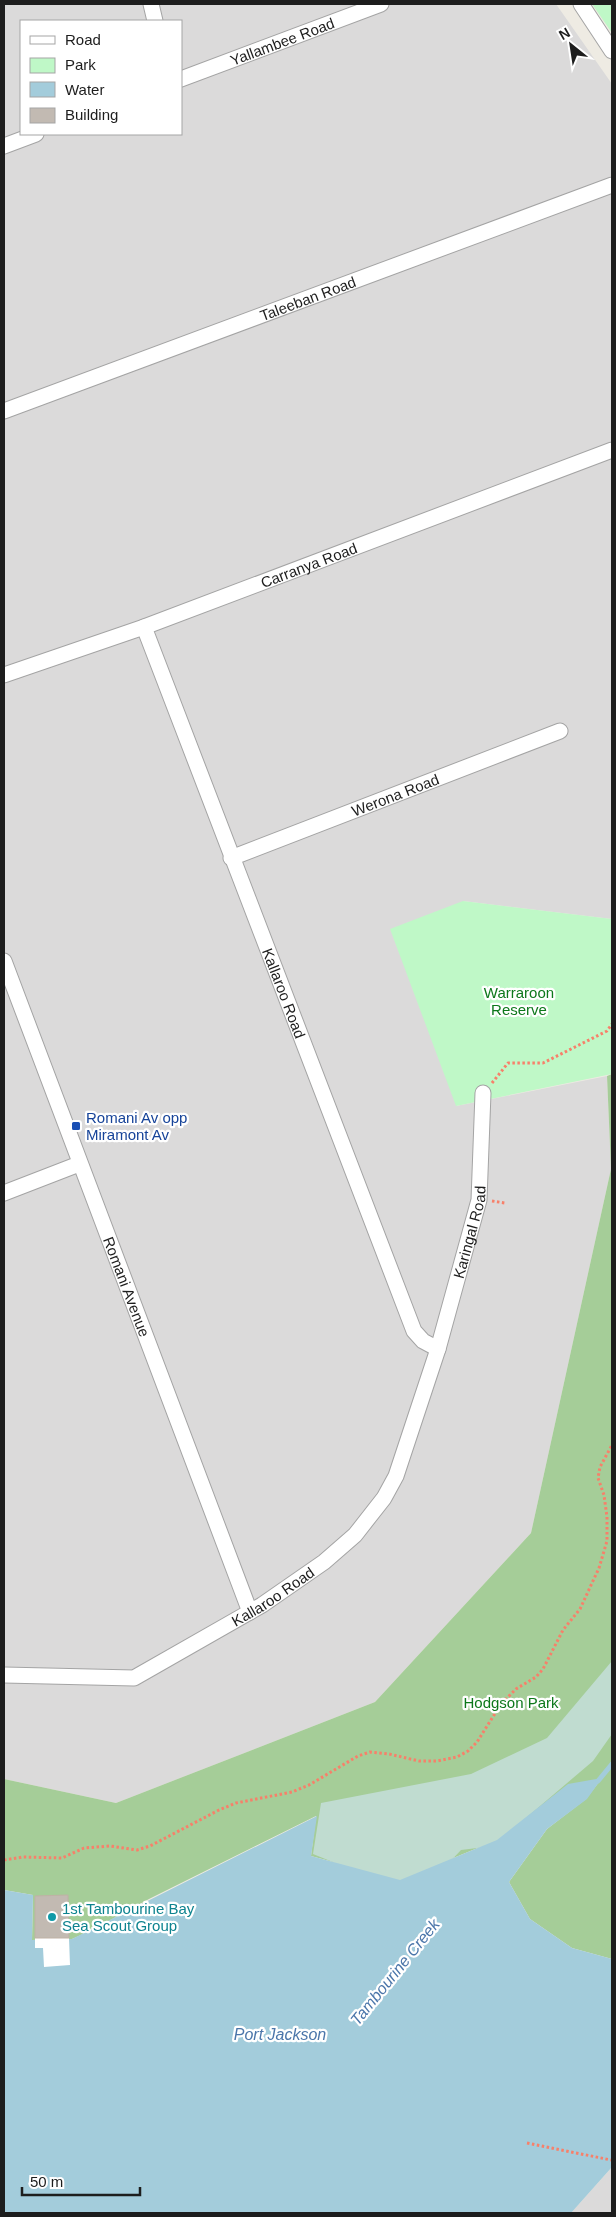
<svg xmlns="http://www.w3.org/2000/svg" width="616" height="2217" font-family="Helvetica,sans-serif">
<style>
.residential{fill:#dbdada;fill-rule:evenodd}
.forest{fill:#a5cd98}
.wetland{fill:#c0dcd0}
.park{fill:#bff8c7}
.water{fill:#a3ccdb}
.pier{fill:#fff}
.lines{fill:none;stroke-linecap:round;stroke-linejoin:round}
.stream{stroke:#a3ccdb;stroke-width:5}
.building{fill:#c2bab2;stroke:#bfb2a5}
.minor-casing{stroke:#a4a4a4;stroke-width:17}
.path{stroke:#f7806a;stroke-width:3;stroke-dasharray:2.5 2.5;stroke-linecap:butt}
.minor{stroke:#fff;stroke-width:15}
.transit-dot{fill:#1a4fb4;stroke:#fff;stroke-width:2}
.culture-dot{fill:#0f9aa8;stroke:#fff;stroke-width:2}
.labels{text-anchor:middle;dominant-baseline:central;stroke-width:4.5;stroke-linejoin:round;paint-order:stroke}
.street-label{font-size:15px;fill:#1d1d1d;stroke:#fff}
.park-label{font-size:15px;fill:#0d781b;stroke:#fff}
.transit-label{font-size:15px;fill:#164399;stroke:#fff;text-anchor:start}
.culture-label{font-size:15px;fill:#0d838f;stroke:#fff;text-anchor:start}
.water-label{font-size:16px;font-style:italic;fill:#4b76aa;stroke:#fff}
</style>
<rect width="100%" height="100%" fill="#eeebe3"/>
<path class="residential" d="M4,4H556L612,84V919L463,901L456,1106L607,1076L611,1169L531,1533L375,1702L116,1803L4,1779ZM21,21H181V134H21Z
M612,2167V2213H571Z"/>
<path class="forest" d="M612,1074V1959L572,1948L530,1919L509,1882L547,1829L586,1799L602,1778L497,1840L400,1880L311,1856L316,1816L149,1899L90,1931L72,1939L32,1940L33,1895L4,1890V1779L116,1803L375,1702L531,1533L611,1169L607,1076Z"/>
<path class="wetland" d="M612,1661V1734L593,1761L493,1846L461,1850L444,1868L392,1886L313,1854L321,1803L471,1774L547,1738Z"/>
<path class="park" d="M592,4H612V33Z
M463,901L612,919V1074L456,1106L390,929Z"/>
<path class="water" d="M602,1778L587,1799L547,1829L509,1882L530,1919L572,1948L612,1959V2167L571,2213H4V1890L33,1895L32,1940L72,1939L317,1816L311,1856L400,1880L497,1840L568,1784Z"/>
<path class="pier" d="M35,1938H69L70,1965L44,1967L43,1948H35Z"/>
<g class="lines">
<path class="stream" d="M598,1781L612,1764"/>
</g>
<path class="building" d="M68,1895L69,1938H35V1896Z"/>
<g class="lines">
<g class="minor-casing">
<g id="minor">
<path d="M151,4L155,21"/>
<path d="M581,4L612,51"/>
<path id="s1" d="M181,79L381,4"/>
<path d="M4,146L36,134"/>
<path id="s2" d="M4,411L612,185"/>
<path id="s3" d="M144,627L414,1331L423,1341L438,1349"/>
<path id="s4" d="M4,675L144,627L612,450"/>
<path id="s5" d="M231,858L560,731"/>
<path id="s6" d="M4,961L250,1612"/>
<path d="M4,1193L79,1164"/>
<path id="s7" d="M4,1675L134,1678L262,1605L324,1562L355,1535L384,1498L396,1476L438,1349L479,1200L483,1093"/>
</g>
</g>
<path class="path" d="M492,1083L508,1063H543L607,1031L612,1024
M492,1201L505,1203
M4,1860L23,1857L62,1858L84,1848L110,1846L137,1850L150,1846L219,1810L236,1803L292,1792L309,1785L358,1756L370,1752L389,1754L419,1761H437L457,1757L468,1751L477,1742L501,1704L516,1689L536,1677L543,1669L563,1630L580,1609L599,1568L607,1541V1517L604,1495L598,1478L600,1467L612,1445
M527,2143L611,2160"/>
<use href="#minor" class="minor"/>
</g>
<rect class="transit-dot" x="71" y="1121" width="10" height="10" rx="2.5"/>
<circle class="culture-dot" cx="52" cy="1917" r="5"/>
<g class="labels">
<g class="street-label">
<text stroke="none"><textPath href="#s1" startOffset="108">Yallambee Road</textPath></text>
<text stroke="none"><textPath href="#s2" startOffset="324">Taleeban Road</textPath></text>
<text stroke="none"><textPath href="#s4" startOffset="324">Carranya Road</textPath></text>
<text stroke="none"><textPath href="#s5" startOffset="176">Werona Road</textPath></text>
<text stroke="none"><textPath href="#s3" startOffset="392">Kallaroo Road</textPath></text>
<text stroke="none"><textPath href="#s7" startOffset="721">Karingal Road</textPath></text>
<text stroke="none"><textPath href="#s6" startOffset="348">Romani Avenue</textPath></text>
<text stroke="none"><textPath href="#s7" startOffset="291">Kallaroo Road</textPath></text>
</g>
<g class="park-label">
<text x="519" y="992">Warraroon<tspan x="519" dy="17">Reserve</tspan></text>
<text x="511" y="1702">Hodgson Park</text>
</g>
<g class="transit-label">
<text x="86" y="1117">Romani Av opp<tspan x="86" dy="17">Miramont Av</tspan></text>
</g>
<g class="culture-label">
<text x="62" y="1908">1st Tambourine Bay<tspan x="62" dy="17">Sea Scout Group</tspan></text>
</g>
<g class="water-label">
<text transform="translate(395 1972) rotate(-51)">Tambourine Creek</text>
<text x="280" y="2034">Port Jackson</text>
</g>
</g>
<rect width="616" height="2217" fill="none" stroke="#1d1d1d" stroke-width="10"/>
<rect x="20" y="20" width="162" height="115" fill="#ffffff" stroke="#a5a5a5"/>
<rect x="30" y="36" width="25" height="8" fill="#ffffff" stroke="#a5a5a5"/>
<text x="65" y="45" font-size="15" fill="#1d1d1d">Road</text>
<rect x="30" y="58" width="25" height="15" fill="#bff8c7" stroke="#a5a5a5"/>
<text x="65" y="70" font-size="15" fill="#1d1d1d">Park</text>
<rect x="30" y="82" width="25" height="15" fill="#a3ccdb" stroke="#a5a5a5"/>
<text x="65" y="95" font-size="15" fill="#1d1d1d">Water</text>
<rect x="30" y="108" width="25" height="15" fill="#c2bab2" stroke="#a5a5a5"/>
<text x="65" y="120" font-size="15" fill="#1d1d1d">Building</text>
<g transform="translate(571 45) rotate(330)" stroke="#ffffff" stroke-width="4" paint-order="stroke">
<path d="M0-4L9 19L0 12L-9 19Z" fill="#1d1d1d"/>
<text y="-8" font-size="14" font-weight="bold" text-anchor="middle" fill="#1d1d1d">N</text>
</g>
<path d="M22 2187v8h118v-8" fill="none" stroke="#1d1d1d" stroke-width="2.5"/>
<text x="30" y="2187" font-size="15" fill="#1d1d1d" stroke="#ffffff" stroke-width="4" paint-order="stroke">50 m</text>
</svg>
